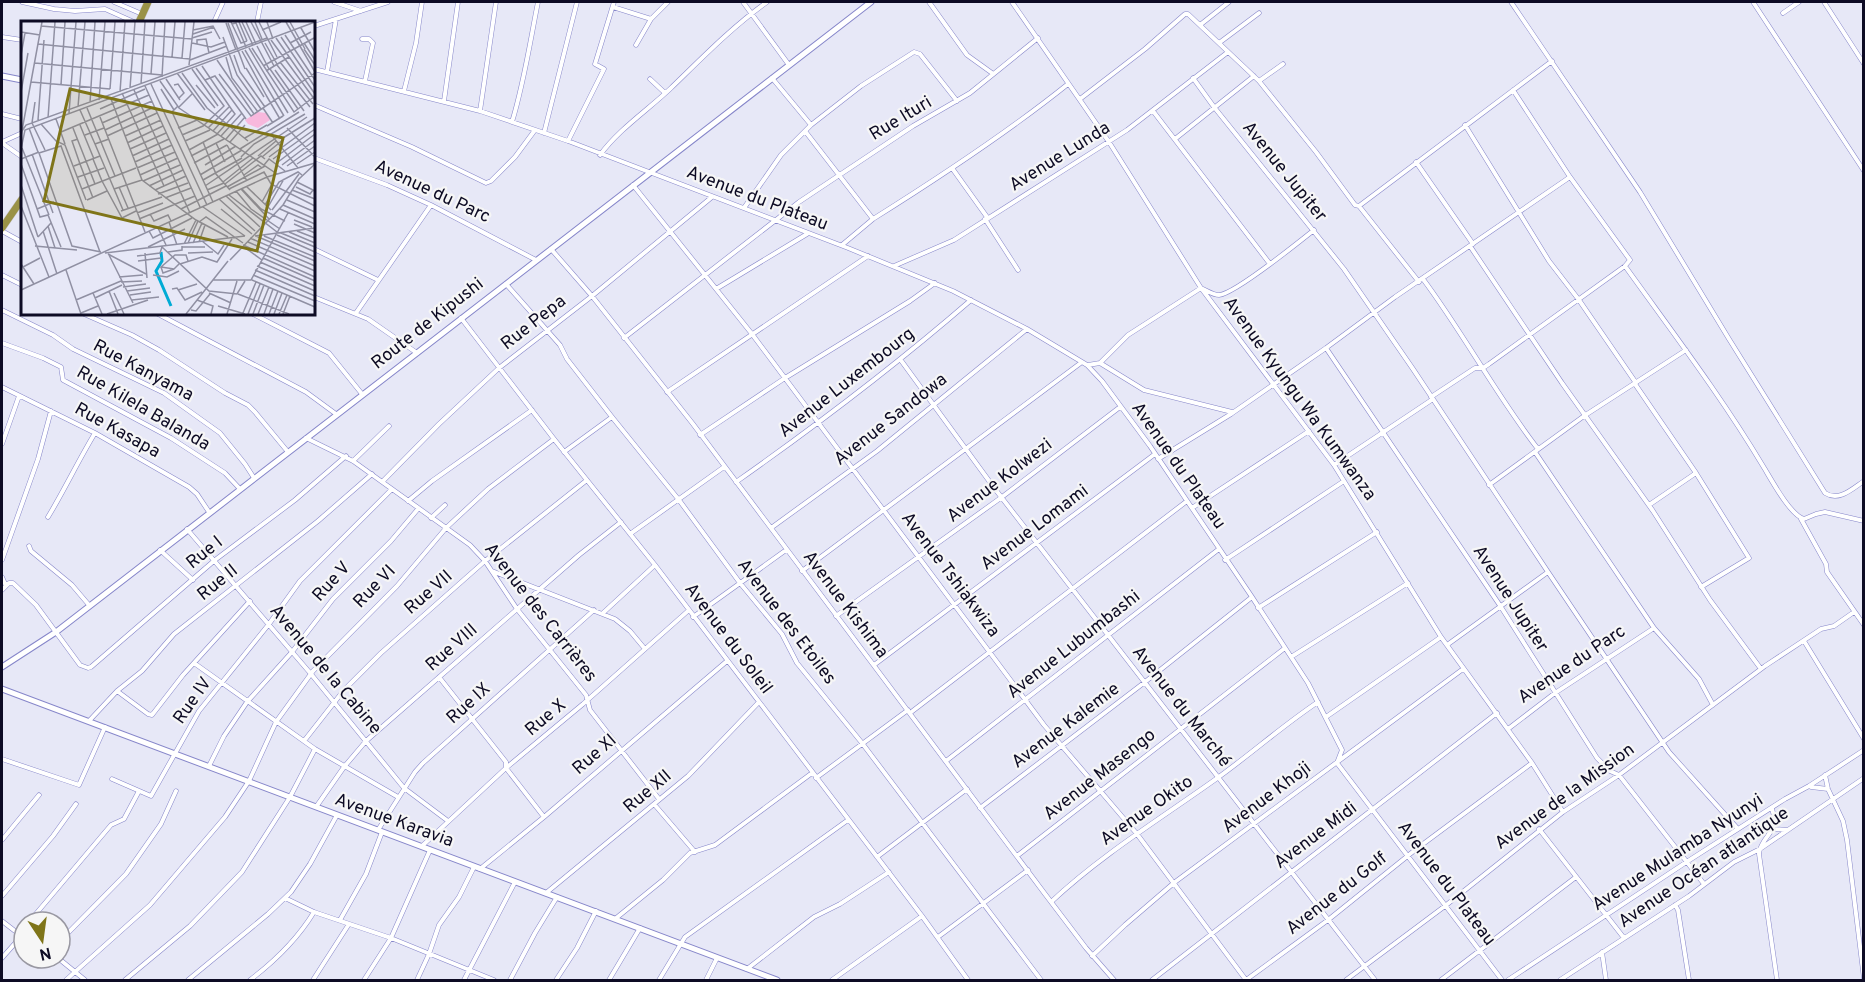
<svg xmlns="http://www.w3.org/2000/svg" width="1865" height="982" font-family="Overpass,sans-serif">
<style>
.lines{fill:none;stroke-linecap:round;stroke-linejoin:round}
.street-casing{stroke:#8686ca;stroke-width:5}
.secondary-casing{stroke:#8686ca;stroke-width:7}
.highway-casing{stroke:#cac9cf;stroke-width:8}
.street{stroke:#fff;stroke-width:4}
.secondary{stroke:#fff;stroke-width:5}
.highway{stroke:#9a9247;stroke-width:7}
.labels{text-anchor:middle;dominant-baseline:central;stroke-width:4.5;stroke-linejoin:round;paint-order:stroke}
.street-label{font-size:18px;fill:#0d0b24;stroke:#f6f6f6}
.inset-river{fill:none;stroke:#00abd5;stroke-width:3}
.inset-road{fill:none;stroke:#9090a3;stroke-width:1.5}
.view{fill:#7f7519;fill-opacity:0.15;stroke:#7f7519;stroke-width:3}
.inset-edge{fill:none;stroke:#0d0b24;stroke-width:3}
</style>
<rect width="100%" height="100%" fill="#e7e8f7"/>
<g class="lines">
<g class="street-casing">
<path id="street" d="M22,2L54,9L75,11L105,9L134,22
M114,2L142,14
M334,2L361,11
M743,2L789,65
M929,2L967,55L992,73
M1012,2L1109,142L1201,288L1334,465L1441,637L1532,763L1563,812
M1511,2L1640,192L1729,339L1825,493C1839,502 1852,489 1864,481
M1753,2L1864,171
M1824,2L1864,64
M613,7L651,19
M1783,13L1799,2
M214,22L223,2
M257,22L261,2
M1200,25L1229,2
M314,26L388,2
M2,37L22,40
M362,39H369L373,43L365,81
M1219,43L1259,13
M636,45L651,19L668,2
M314,69L480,111L568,141L848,248L953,291L1027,329L1087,365L1102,381L1150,446L1252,597L1308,683L1342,750L1337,763L1502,980
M327,72L336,19
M772,78L811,125L861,86L914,52L920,54L957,101
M1193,78L1214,107L1344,269L1413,369L1548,572L1447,645
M650,79L665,93
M1259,81L1283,64
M404,91L416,43L422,2
M1080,99L1145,49L1185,14H1188L1259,81L1316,152L1355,205L1359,206L1419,282
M444,101L458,2
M314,105L412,147L486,183L491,181L515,157L535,130
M480,111L496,2
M1153,111L1270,264
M2,114L22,119
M512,122C524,83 530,42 538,2
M1465,125L1549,261L1579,300L1636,383
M805,131L873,219L842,245
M544,133L577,2
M1175,139L1254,76
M568,141L604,69L595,64L614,2
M2,142L22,133
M2,143L22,157
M600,155C619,129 648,110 671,88C702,58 732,27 767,2
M314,158L387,185L431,205L536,260
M1416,162L1473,244
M952,168L987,217
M633,185L752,334L1044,725L1137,834L1246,980
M1359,206L1552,61
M744,208L781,155L811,125
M873,219C940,177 1007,133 1068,84
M985,219L1018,270
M2,231L22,242
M1470,246L1562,383L1653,511L1710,600L1761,669
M314,249L378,280
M551,249L592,296L693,424L1045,894L1086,948L1114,980
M894,266L954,240L1127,130L1228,52
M1625,266C1673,333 1721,396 1763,466C1771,479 1790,515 1804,519L1816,514L1825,512L1864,521
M2,275L22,285
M1423,279C1464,334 1496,395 1538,449
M506,284L560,345L567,359L612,417L679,500L740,583L782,634L797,663L862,743L1041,980
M716,289L807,234
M314,297L368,319L417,353
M2,310L53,335L73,349L164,393L220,433L245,464L254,478
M356,313L431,205
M84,314L132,335L159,350L225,393L248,405L255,412L288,452
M158,314L306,392L336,414
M253,314L329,353L362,394
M461,318L554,439L655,565L922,916L968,980
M624,338L799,202L913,126L970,93L1038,38
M2,343L43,358L61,367L63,380L171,438L225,473L240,489
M1326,348L1501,607L1597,758L1610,771L1619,775L1704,884
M900,359L995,489L1375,980
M1100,363L1144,390L1232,412
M1088,365L1100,363L1128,335L1201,288C1206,290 1213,295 1219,295C1234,294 1299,242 1314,230
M1635,384L1696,473L1749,558L1701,587
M2,387L95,433L189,487L197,494L209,512
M667,392L868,256
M1431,397L1475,368H1483L1489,364L1625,266L1630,260L1570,177L1513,90
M700,435L785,378L910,301L935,283
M306,438L353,461L470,545L485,561L517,609L586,695L590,710L659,799
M2,444L19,396
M564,452L612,417
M1535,452L1654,628L1699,679L1713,705
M1158,459L1231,414L1326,348L1395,297L1570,177
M353,461L389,426
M1334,465L1433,399
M383,481L439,424L499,368L592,296L712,197
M736,482C817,425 896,365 971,300
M1489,485L1584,416L1686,350
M408,501L432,481L532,410
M1649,505L1696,473
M1192,508L1309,431
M48,517C65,489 78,461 95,433
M431,518L445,505
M1801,519L1826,564L1827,572L1864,625
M771,528L877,451L1027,329
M187,529L311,674L404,788L448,821
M630,534L724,467
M29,546L31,551L72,585L89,605
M160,550L193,580
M2,560L38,459L51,411
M1225,560L1344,481
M492,571L615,619L630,631L645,649
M802,571L1082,362
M1548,572L1669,752L1738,829
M2,577L6,586
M2,590L9,583H13L36,605L80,665L88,668L91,667L215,560L295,500L346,456
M1258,608L1377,532
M603,613L655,565
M836,616L1002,497L1120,407
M693,617L786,550
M1804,641L1864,739
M1291,657L1408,583
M194,663L315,749L398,797
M874,665L1155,454
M439,677L506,762V768L544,817
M117,691L148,714L152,715L183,675L250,601
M910,713L1187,501
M1326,717L1441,637
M89,721L117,691L142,671L174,634L318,521L372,474
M1508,729L1555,693L1654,628
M304,741L344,690L381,653L485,561L587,480
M2,759L79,785L105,727
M946,761L1219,549
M209,766L224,736L247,702L292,652L333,599L391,541L418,509
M1825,775L1828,789L1843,821L1847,840L1864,979
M816,778L908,710
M112,779L151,796L199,711L269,624L300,581L392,489
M1811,787L1828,789
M654,804L695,852
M316,807L344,767L366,741L579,555L621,522
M980,808L1145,682L1252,597
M1772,809C1781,833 1761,835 1759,854L1777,980
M1539,829L1624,938
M1773,829L1788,830
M378,830L415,772L423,763L594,610
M2,840L39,795
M422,846L506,768L583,704L689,610
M1017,856L1285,648
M877,857L967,789
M480,869L544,817L727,661
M546,893L688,776L759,702
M2,896L53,836L76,804
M285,898L314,912L391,938L494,980
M1051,902C1101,855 1160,819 1216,779C1251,754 1282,726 1318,702
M1675,905L1678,910L1689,980
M615,919L663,880L690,853L715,845L812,773
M340,920L366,874L382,832
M2,921L24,938
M29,922L111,825L124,819L139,791
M938,937L1028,870
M60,941L126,874L161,824L176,791
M1602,952L1606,980
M1092,956L1125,925L1175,882L1463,669
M2,958L17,941L24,928
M58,958L85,980
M747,969L814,917L840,904L889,872
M66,980L150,905L225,817L249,781L276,722L313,671L397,586L446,528L488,489L554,439
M125,980L190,926L242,872L290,797L315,749
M188,980L268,914L291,892L310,864L337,815
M250,980C275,961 297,940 314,912
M313,980L349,924
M364,980L391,938L430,850
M417,980L429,954L439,925L459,897L474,867
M464,980L515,882
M510,980L535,933L557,897
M556,980L577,948L596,911
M609,980L640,928
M659,980L685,937L848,820
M706,980L717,958
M832,980L922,916
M1152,980L1497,713
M1246,980L1328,920L1415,850L1532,763
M1346,980L1445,906L1563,812L1619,775L1765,666L1821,629L1834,626L1854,612
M1441,980L1576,877
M1508,980L1688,861L1785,799L1809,786L1864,750
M1560,980L1689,896L1734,862L1760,849L1864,778"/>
</g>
<g class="secondary-casing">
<path id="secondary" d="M2,76L22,80
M2,667L56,632L871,2
M2,689L777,980"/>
</g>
<g class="highway-casing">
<path id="highway" d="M139,22L148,2
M2,228L22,199"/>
</g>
<use href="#street" class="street"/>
<use href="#secondary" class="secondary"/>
<use href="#highway" class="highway"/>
</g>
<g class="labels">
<g class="street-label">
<text transform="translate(901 119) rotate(-31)">Rue Ituri</text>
<text transform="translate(1060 157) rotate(-32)">Avenue Lunda</text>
<text transform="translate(1284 172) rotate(51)">Avenue Jupiter</text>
<text transform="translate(432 192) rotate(25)">Avenue du Parc</text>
<text transform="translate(757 199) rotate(21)">Avenue du Plateau</text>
<text transform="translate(534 323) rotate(-38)">Rue Pepa</text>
<text transform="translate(428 324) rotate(-38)">Route de Kipushi</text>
<text transform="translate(143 371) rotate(28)">Rue Kanyama</text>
<text transform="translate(847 383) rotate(-38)">Avenue Luxembourg</text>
<text transform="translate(1299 399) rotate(54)">Avenue Kyungu Wa Kumwanza</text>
<text transform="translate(143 409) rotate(30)">Rue Kilela Balanda</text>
<text transform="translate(891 420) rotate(-38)">Avenue Sandowa</text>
<text transform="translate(117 431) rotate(29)">Rue Kasapa</text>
<text transform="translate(1178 466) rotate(55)">Avenue du Plateau</text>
<text transform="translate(1000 481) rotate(-37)">Avenue Kolwezi</text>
<text transform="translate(1035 528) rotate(-37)">Avenue Lomami</text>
<text transform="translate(205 553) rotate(-39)">Rue I</text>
<text transform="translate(950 575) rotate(53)">Avenue Tshiakwiza</text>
<text transform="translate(332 582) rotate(-48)">Rue V</text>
<text transform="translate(218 583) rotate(-39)">Rue II</text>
<text transform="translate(375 587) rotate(-46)">Rue VI</text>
<text transform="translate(429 593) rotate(-41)">Rue VII</text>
<text transform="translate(1510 599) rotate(57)">Avenue Jupiter</text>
<text transform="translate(845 605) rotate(53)">Avenue Kishima</text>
<text transform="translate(540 613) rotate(52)">Avenue des Carrières</text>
<text transform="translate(786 622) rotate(53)">Avenue des Etoiles</text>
<text transform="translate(728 639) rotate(53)">Avenue du Soleil</text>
<text transform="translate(1074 645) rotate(-38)">Avenue Lubumbashi</text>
<text transform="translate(452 648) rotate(-41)">Rue VIII</text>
<text transform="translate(1572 665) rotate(-34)">Avenue du Parc</text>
<text transform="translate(325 670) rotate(50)">Avenue de la Cabine</text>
<text transform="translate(193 701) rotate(-55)">Rue IV</text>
<text transform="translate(469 704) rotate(-42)">Rue IX</text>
<text transform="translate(1181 707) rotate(52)">Avenue du Marché</text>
<text transform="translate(546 718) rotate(-40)">Rue X</text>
<text transform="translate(1066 726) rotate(-37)">Avenue Kalemie</text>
<text transform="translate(595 755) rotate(-41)">Rue XI</text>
<text transform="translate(1100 775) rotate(-38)">Avenue Masengo</text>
<text transform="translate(648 792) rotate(-40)">Rue XII</text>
<text transform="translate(1565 797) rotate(-36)">Avenue de la Mission</text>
<text transform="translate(1267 798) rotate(-37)">Avenue Khoji</text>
<text transform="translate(1147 811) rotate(-35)">Avenue Okito</text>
<text transform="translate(394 821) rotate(20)">Avenue Karavia</text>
<text transform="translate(1316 836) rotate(-37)">Avenue Midi</text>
<text transform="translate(1678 853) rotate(-33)">Avenue Mulamba Nyunyi</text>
<text transform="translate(1704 868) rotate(-34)">Avenue Océan atlantique</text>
<text transform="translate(1446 884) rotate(53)">Avenue du Plateau</text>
<text transform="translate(1337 894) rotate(-38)">Avenue du Golf</text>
</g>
</g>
<g transform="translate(21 21)">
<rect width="294" height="294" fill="#e7e8f7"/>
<path d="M237,91L245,92L249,99L237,107L227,103L224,99Z" fill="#f8b8dd"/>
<path class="inset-river" d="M140,231L141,240L135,250L150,285"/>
<path class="inset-road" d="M210,1L220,22L226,20M218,1L226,20M221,1L232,24M225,1L235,23M230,1L253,45M234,1L241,18M238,1L256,36M246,1L252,18M265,1L294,51M269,1L284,28M205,2L215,29M207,2L224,48M211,3L215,2L225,26M20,5L171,18M280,7L294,31M172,9L192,5L199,18M241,9L260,1M0,11L19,14M172,13L193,6M264,14L294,59M202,16L216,54L240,88M260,16L294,66M171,17L191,11M255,17L294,73M250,19L294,79M171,22L190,26L204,21M244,22L256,43M269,22L290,11M283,22L294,39M17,23L169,38M176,23V19L185,18L188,32M236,25L248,48M228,27L267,92M231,27L273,91L294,75M283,28L294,44M224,29L263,95M221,30L245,74M0,34L4,12M213,34L219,51L244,86M151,36L154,1M205,36L211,57L237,91M161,37L164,1M169,39L206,25M196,39L233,93M259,41L292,83M14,42L141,54M168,44L173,1M256,44L289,86M181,45L211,89L192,110M242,45L293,17M225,47L243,76M171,48L197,85M249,48L277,88M254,49L283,90M245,50L268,36M156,52L184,89M161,52L186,87L227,120M130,53L134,1M198,53L230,95L294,52M141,56L144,1M145,58L159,79M184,59L194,55L225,98M139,60L158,87L256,153M10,61L89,68M120,63L124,1M130,63L186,184M40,64L44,1M153,64L157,63L163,72L158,77M175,64L194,87M124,65L179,186M109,67L114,1M89,68L94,1M140,68L153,89M113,69L169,192M0,71L7,32M99,71L104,1M101,72L143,165M245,74L259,98M90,78L121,159L175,199L207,216M78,79L84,1M14,81L11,102L24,129M69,82L74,1M157,85L151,91L192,181M57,86L64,1M158,86L171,73M66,87L94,155M242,87L252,102M79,88L124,68M59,89L74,123M48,92L55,1M79,96L124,211M27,97L34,1M35,98L44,123M17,99L23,19M81,102L131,80M20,103L35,120L44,124L65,179M59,104L73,138M246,105L262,95M8,107L17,131M52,107L74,163M157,107L176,99M187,107L208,86M266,107L294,136M84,109L133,86M1,110L5,104L246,17M40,111L128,74M196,113L214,93L211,89M64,114L83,107M161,114L182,105L203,85L175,47M0,115L21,1M86,115L136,92M104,115L140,99M200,115L221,92M252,116L277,147M224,117L246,104M262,117L294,97M57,118L51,120L59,143M88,118L74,123L102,189M205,118L224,96M164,120L189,109M182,121L195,153L209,169M209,121L224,104M106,122L142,105M195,122L204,141M206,124L226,160M1,127L28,194M0,128L4,109L294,1M109,128L145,112M219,128L278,91M168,129L197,113M11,133L32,192M111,135L148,118M170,135L203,118M237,135L255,120M220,136L233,123L284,93M241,136L263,118M248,136L294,102M0,138L18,131M72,138L81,160M252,138L294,108M114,141L151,124M257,141L294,113M173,142L206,124M0,143L19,196L27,194L40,226M59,143L72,177M276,143L294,131M184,144L215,125M243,144L248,138L264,150M261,144L294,119M53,145L79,135M266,145L294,125M116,147L154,131M119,154L157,137M179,154L221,129M223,154L237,144L241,147M57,156L83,147M182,159L221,137M81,160L101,197L115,190M122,160L159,144M202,161L232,137M276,161L294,170M204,163L240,135L244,138M0,164L17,216M128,165L162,149M184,165L286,96M98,166L107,187M206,166L244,145M226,166L250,189M275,166L289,173L292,169M61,168L115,147M93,168L121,159M208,168L243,151L250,163L294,185M220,168L248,198M221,168L240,188L264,200M134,169L165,155M186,169L203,162M271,169L294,178M215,170L230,188L259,208M137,173L167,162M208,174L256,211M205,175L239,206M144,177L170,167M198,178L234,210M66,179L86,170M266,179L294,191M241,181L251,163M244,184L258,161L277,151L281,154M262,184L294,198M0,185L28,256M182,186L224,215M247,186L263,158M16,188L33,181M160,188L205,165M200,188L231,213M259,188L294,203M251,189L278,153M100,190L141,176M116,192L142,182M129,193L133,200L147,194L150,200M118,198L174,175M273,199L291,206M148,201L156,224M178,201L185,196L222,222M273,203L294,212M27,205L34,227M137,207L145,224M22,210L36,253M128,210L132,217L171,197M276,210L294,217M268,211L294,222M260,212L294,226M256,214L294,231M234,215L294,207M235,215L294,240M243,215L294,236M17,216L30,202M229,217L294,245M181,220L197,233L203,224M178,221L184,204M227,221L294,250M167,222L177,200M172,222L181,202M163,223L175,199M222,224L294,256M14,225L56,229M127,226L164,208M141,226L188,270L216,273L224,260M161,226H184M223,226L241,239M79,231L40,125L18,132L51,225L80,231M147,231L161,229V225M84,232L224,215M124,232L126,257M167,232L192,231M87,233L125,253M88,234L112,282M116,235L139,232L141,226M242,237L294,260M209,239L262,184L278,158L294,143M117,240L140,237M239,241L294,265M0,243L13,263M158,243L153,248L140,246L154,234H165L167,240M159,243L181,236L196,241L211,218M236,245L294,270M2,246L19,237M140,246L142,252L153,248M45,249L60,293M234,249L294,275M132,254L146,256L158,250M232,254L294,280M98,256L122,254M192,259H230L267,192M231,259L294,286M100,261L121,260M102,266L125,263M151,268L156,267L164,279L181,271M0,269L246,156L294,142M157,269L176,263M88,270L97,293M106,270L129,267M72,272L81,293M93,272L103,293M188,272L210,282M217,273L268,293M109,274L130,271M74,277L101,264M55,279L100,260M111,279L138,276M176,279L192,285L190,293M197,285L224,293M170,289L175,290L189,273M60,292L77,285M222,292L235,261M86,293L127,279M165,293L207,240M206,293L216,260M227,293L239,263M232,293L243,264M237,293L248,266M243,293L252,268M248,293L257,270M253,293L261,272M258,293L266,274M262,293L269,275"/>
<path class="view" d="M49,68L262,117L236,230L23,180Z"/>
<rect width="294" height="294" class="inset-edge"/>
</g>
<rect width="1865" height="982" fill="none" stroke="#0d0b24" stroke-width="6"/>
<g transform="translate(42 940) rotate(167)"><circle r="28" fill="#f6f6f6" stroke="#9998a2" stroke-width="1.5"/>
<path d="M0-4.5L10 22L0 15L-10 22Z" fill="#7f7519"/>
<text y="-9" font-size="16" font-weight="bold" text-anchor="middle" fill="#0d0b24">N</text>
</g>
</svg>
